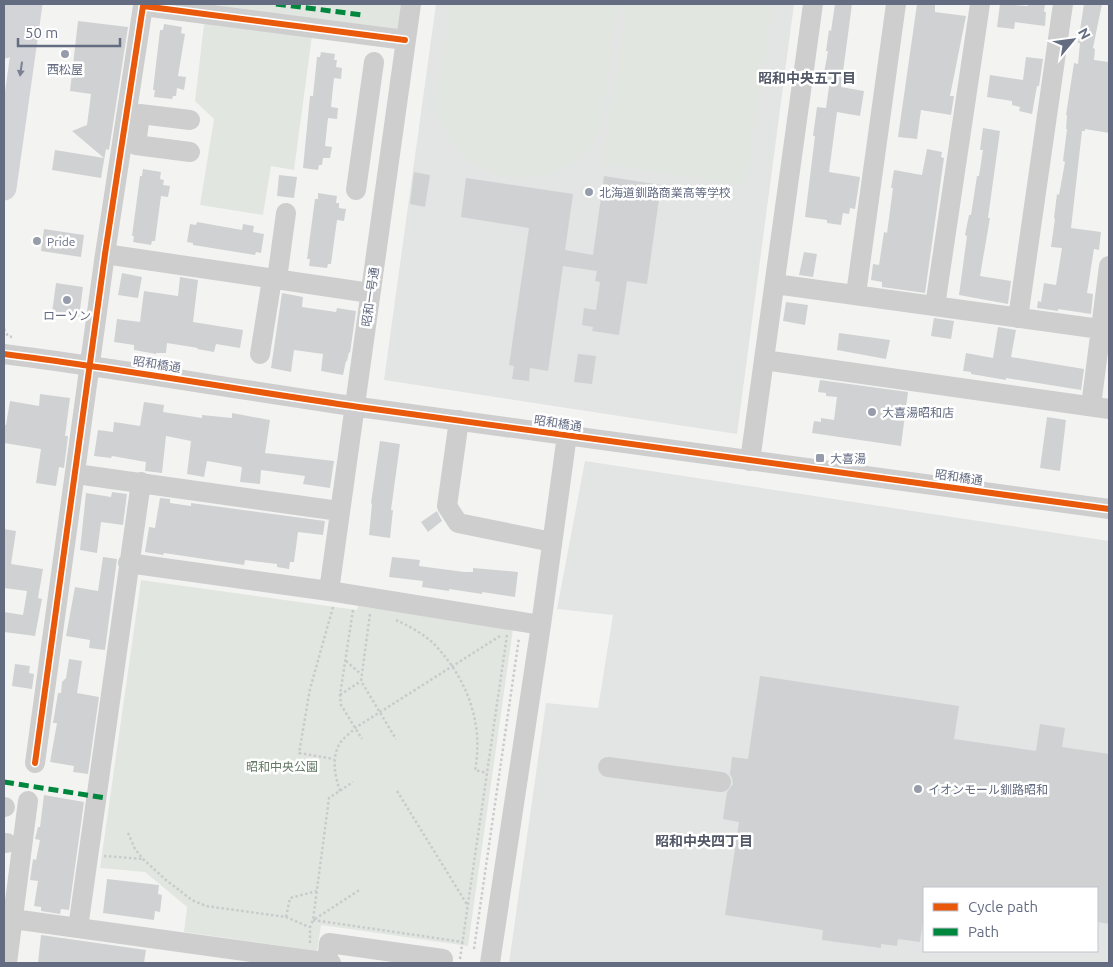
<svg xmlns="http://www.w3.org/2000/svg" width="1113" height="967" font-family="Ubuntu,'Noto Sans JP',sans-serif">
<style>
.built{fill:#e3e4e4;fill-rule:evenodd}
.green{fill:#e1e7e0}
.building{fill:#d0d1d2}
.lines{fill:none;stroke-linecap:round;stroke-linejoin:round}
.path{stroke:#cacacc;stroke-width:2.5;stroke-dasharray:2.5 2.5;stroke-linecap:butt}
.minor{stroke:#cececf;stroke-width:20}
.major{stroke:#d2d4d7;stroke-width:25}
.quiet{stroke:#00873e;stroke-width:5;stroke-dasharray:10 5;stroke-linecap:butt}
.cycleway-casing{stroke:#fff;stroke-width:9}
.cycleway{stroke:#e8590c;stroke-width:6}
.oneway{fill:#7a8193}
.poi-dot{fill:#969ca9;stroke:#fff;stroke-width:2}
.labels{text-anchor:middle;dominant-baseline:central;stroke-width:5;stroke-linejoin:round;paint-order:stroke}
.poi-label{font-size:12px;fill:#646c82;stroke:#fff;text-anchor:start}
.street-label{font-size:12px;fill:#646c82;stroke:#fff}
.park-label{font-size:12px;fill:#637964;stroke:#fff}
.neighbourhood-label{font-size:14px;font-weight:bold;fill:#525867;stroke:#fff}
</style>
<rect width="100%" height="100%" fill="#f3f4f2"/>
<path class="built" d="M436,4H794L737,434L384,380Z
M585,461L1109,541V963H509L546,703L598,708L613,615L557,609ZM924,888H1097V951H924Z"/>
<path class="green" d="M186,4H401L395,47L312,36L294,170L271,166L263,215L200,205L214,119L195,101L206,7Z
M451,4H618L599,135C549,204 460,188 435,107Z
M627,4H773L745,186L602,164Z
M141,580L357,610L358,606L513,629L468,946L321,925L317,951L184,932L187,907L145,872L100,868Z"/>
<path class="building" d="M835,4H852L841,87L864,91L860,116L837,112L829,172L860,177L855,209L850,208L849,214L843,213L841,225L827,223V220L805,217L815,136H813L817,107L826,108L830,80L823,79L828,51H826L829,30L831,31Z
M917,4H935V12L966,16L950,96H954L951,115L921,110L917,139L898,137Z
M1000,4L1028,6V4H1045L1044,12H1046L1045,26L1015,22L1014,29L997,27Z
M1084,4H1102L1093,48L1095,49L1094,60L1109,62V133L1085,129V131H1082L1071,228L1101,232L1099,250L1094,249L1087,293L1093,294L1091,314L1058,309V311L1037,308L1038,301L1041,302L1044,283L1056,285L1062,248L1051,247L1055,219L1054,218L1057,194L1059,195L1065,162L1063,161L1067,129H1066L1067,115H1066L1074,63L1078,64L1080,43H1078Z
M78,21L128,27L109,150L106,149L101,178L52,170L55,150L104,158L72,131L87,125L91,94L70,91Z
M164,24L182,27L181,33L185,34L178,76L186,77L184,90L177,88L176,96H173L172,99L154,97L155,90H153L160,30H163Z
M321,52L335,54L334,60H337L336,67L342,68L341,79L334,78L331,107L338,108L337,119L328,118L325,146L332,147L330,158H323L322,165H319L318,170L303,168L310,96H313L317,57H320Z
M1026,57L1043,59L1039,86H1037L1032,114L1019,111L1020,107L1012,105V101L987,97L990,75L1023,80Z
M983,128L1000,131L988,218H990L980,276L1011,281L1008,304L959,295L967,236L965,235L969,215H971L977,176H979L983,150H980Z
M927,149L942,152L941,157L944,158L925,293L882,287V282L871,280L873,264L879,265L884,232L887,233L893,188H891L894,170L922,175Z
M143,169L161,172L160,179L164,180L163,185L170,186L168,197L161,196L155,241H152L151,245L133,242L134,236H132L140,176H142Z
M414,172L430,175L425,207L410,204Z
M279,175L297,177L294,198L277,196Z
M604,176L661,185L647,284L627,281L619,335L592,331L593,327L582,325L584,308L596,310L600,282L595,281L597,271L563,266L548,371L530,368L529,381L512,379L514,366L509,365L529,228L461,217L466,178L573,194L565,250L593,255Z
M318,193L337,196L336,203H339V208L346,209L344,221L337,220L331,264H328L327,268L309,266L310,259H307L315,199H318Z
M197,222L242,230L243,224L254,226L253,232L264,234L261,253L256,252L255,255L193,245V243L187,242L190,224L196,225Z
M44,229L84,235L81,257L41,251Z
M804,252L817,254L813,277L799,275Z
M122,273L142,277L138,298L118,295Z
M180,277L198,280L193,322L243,330L240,348L216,344L214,352L197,349L198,348L167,343L166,353H156V354L134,350V345L114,342L117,319L140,322L144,291L178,296Z
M56,283L83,287L79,317L52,313Z
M282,293L303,297L302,307L336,312L337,308L356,311L350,353L349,352L347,361H346L343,375L321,371L323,354L294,350L291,372L271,368Z
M786,302L808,305L805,325L783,321Z
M934,318L954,321L951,339L931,336Z
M998,327L1016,330L1011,357L1084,369L1081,390L1006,378V380L971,374V372L963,371L966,353L993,358Z
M839,333L890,340L886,359L837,350Z
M578,354L596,356L592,384L574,382Z
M820,380L908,392L901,446L812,433L814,421L821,422V418L834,420L837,397L826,396V393L818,392Z
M40,394L70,398L65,436H68L64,468L59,467L56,486L36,483L41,449L4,443V425H6L10,401L39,406Z
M144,402L164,405L163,412L202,418V415L232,418V413L270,420L265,453L334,461L330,488L303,484L305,476L261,470L260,484L240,482L242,467L207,461L204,477L187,474L191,441L166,436L162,473L145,471L146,462L112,456L111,458L94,456L98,430L113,432L114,422L140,426Z
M1047,417L1066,420L1060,471L1040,468Z
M380,441L400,444L391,510H393L390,538L369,535L372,504L371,503Z
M112,492L127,494L123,525L101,522L97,553L80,550L86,493L111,497Z
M160,498L170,499V503L191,506V503L325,521L323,535L298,532L294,562H290L289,569L277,567V564L245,560L244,565L164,553L163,555L145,552L149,527L155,528Z
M437,511L442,521L428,532L421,522Z
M4,529L16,531L11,564L43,569L38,598L42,599L35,636L4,632V612L23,615L27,591L4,588Z
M103,557L117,559L105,650L89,648L90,640L66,636L75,587L98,591Z
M392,557L420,560L419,566L464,572H473V568L518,572L515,597L482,592V594L449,589V591L422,587L423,581L389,577Z
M69,659L82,661L77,693L99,697L88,774L73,772L74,766L50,762L57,723H53L58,693H61L62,682L66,678Z
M15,664L30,666L29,673L34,674L32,689L12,686Z
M760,676L959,706L954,739L1036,751L1040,724L1065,728L1062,747L1109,754V924L1097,922V888H924V915L920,942L898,939L897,946L881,944V948L822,940L823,930L725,915L739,822L723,819L727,792L733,784L732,778L730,774L732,757L748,759Z
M44,795L84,802L69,910L61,909L60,914L41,911V907L34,906L38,881L30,880L33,859L36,860L40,840L35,839L38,827H40Z
M107,879L159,885L158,894L162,895L160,912L155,911L154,920L103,913Z
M41,935L146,950L144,963H38Z"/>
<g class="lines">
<path class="path" d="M4,329L8,336L12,337
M333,607L310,689L299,753L334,759
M353,610L340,695L341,705L362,739
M370,614L361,681L396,739
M396,620C409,626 424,634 434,644C467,678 484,724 475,770L487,773
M346,661L362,675
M340,695L361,681
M340,791C335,776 331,758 340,743C344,737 351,733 355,728L500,636
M397,791L468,906
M128,833L135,849L143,859L166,880L192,900L206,906L286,917L309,927
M104,856L143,859
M286,917L290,898L317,891
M315,919L361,889
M313,920L463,942
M310,943V927L313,920L329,798L353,782
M474,949L519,638
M460,959L507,635"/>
<path class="minor" d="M190,120L140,114L136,145L190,152
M356,190L374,62
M105,254L370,293
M277,279L286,213
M775,284L1100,329
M856,294L896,4
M935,306L980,4
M1018,318L1063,4
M4,354C122,369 240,390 359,407C609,441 859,475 1109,509
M260,354L272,279
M764,360L1109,409
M1091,406L1109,266
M459,420L447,506L458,523L552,542
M750,461L813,4
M76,474L339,511
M128,563L329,591L541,625
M329,591L411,4
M35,763L105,254L143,6L405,40
M608,767L721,782
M4,807H5
M4,843H7
M13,919L331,963
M78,928L141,482
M7,963L28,801
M327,963L329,943L443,959L442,963
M490,963L541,625L567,435"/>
<path class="major" d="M4,46L10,4
M4,188L30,4"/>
<path class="quiet" d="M276,4L363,15
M4,782L106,798"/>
<g class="cycleway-casing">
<path id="cycleway" d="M4,354C122,369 240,390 359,407C609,441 859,475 1109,509
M35,763L105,254L143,6L405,40"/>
</g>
<use href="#cycleway" class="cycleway"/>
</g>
<defs><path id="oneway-solid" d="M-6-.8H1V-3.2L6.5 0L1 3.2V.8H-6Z" transform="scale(1.25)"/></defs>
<use class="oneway" href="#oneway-solid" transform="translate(21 69) rotate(98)"/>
<g class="poi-dot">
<circle cx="65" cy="54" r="5"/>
<circle cx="589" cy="192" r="5"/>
<circle cx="37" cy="241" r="5"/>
<circle cx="67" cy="300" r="5"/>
<circle cx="872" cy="412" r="5"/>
<rect x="815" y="453" width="10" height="10" rx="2.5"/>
<circle cx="918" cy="789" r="5"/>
</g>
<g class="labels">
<g class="poi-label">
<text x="65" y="69" text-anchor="middle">西松屋</text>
<text x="599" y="192">北海道釧路商業高等学校</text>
<text x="47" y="241">Pride</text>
<text x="67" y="315" text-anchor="middle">ローソン</text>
<text x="882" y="412">大喜湯昭和店</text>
<text x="830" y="458">大喜湯</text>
<text x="928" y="789">イオンモール釧路昭和</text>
</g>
<g class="street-label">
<text transform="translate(370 297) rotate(-82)">昭和一号通</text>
<text transform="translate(157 364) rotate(9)">昭和橋通</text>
<text transform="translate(558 423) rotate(8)">昭和橋通</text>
<text transform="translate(959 477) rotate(8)">昭和橋通</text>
</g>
<g class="park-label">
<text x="282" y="766">昭和中央公園</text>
</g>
<g class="neighbourhood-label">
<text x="807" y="78">昭和中央五丁目</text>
<text x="704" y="841">昭和中央四丁目</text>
</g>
</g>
<rect width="1113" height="967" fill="none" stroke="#646c82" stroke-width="10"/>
<rect x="923" y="887" width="175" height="65" fill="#ffffff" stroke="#c1c4cd"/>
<rect x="933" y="903" width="25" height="8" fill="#e8590c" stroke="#c1c4cd"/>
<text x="968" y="912" font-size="15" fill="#646c82">Cycle path</text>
<rect x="933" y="928" width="25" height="8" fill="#00873e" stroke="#c1c4cd"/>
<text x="968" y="937" font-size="15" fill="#646c82">Path</text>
<g transform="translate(1073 40) rotate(61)" stroke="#ffffff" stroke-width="4" paint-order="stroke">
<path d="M0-4L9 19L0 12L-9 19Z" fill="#646c82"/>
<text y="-8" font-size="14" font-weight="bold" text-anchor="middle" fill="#646c82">N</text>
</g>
<path d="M18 38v8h102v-8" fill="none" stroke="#646c82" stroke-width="2.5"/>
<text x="25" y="38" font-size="15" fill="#646c82" stroke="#ffffff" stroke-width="4" paint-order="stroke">50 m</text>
</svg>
